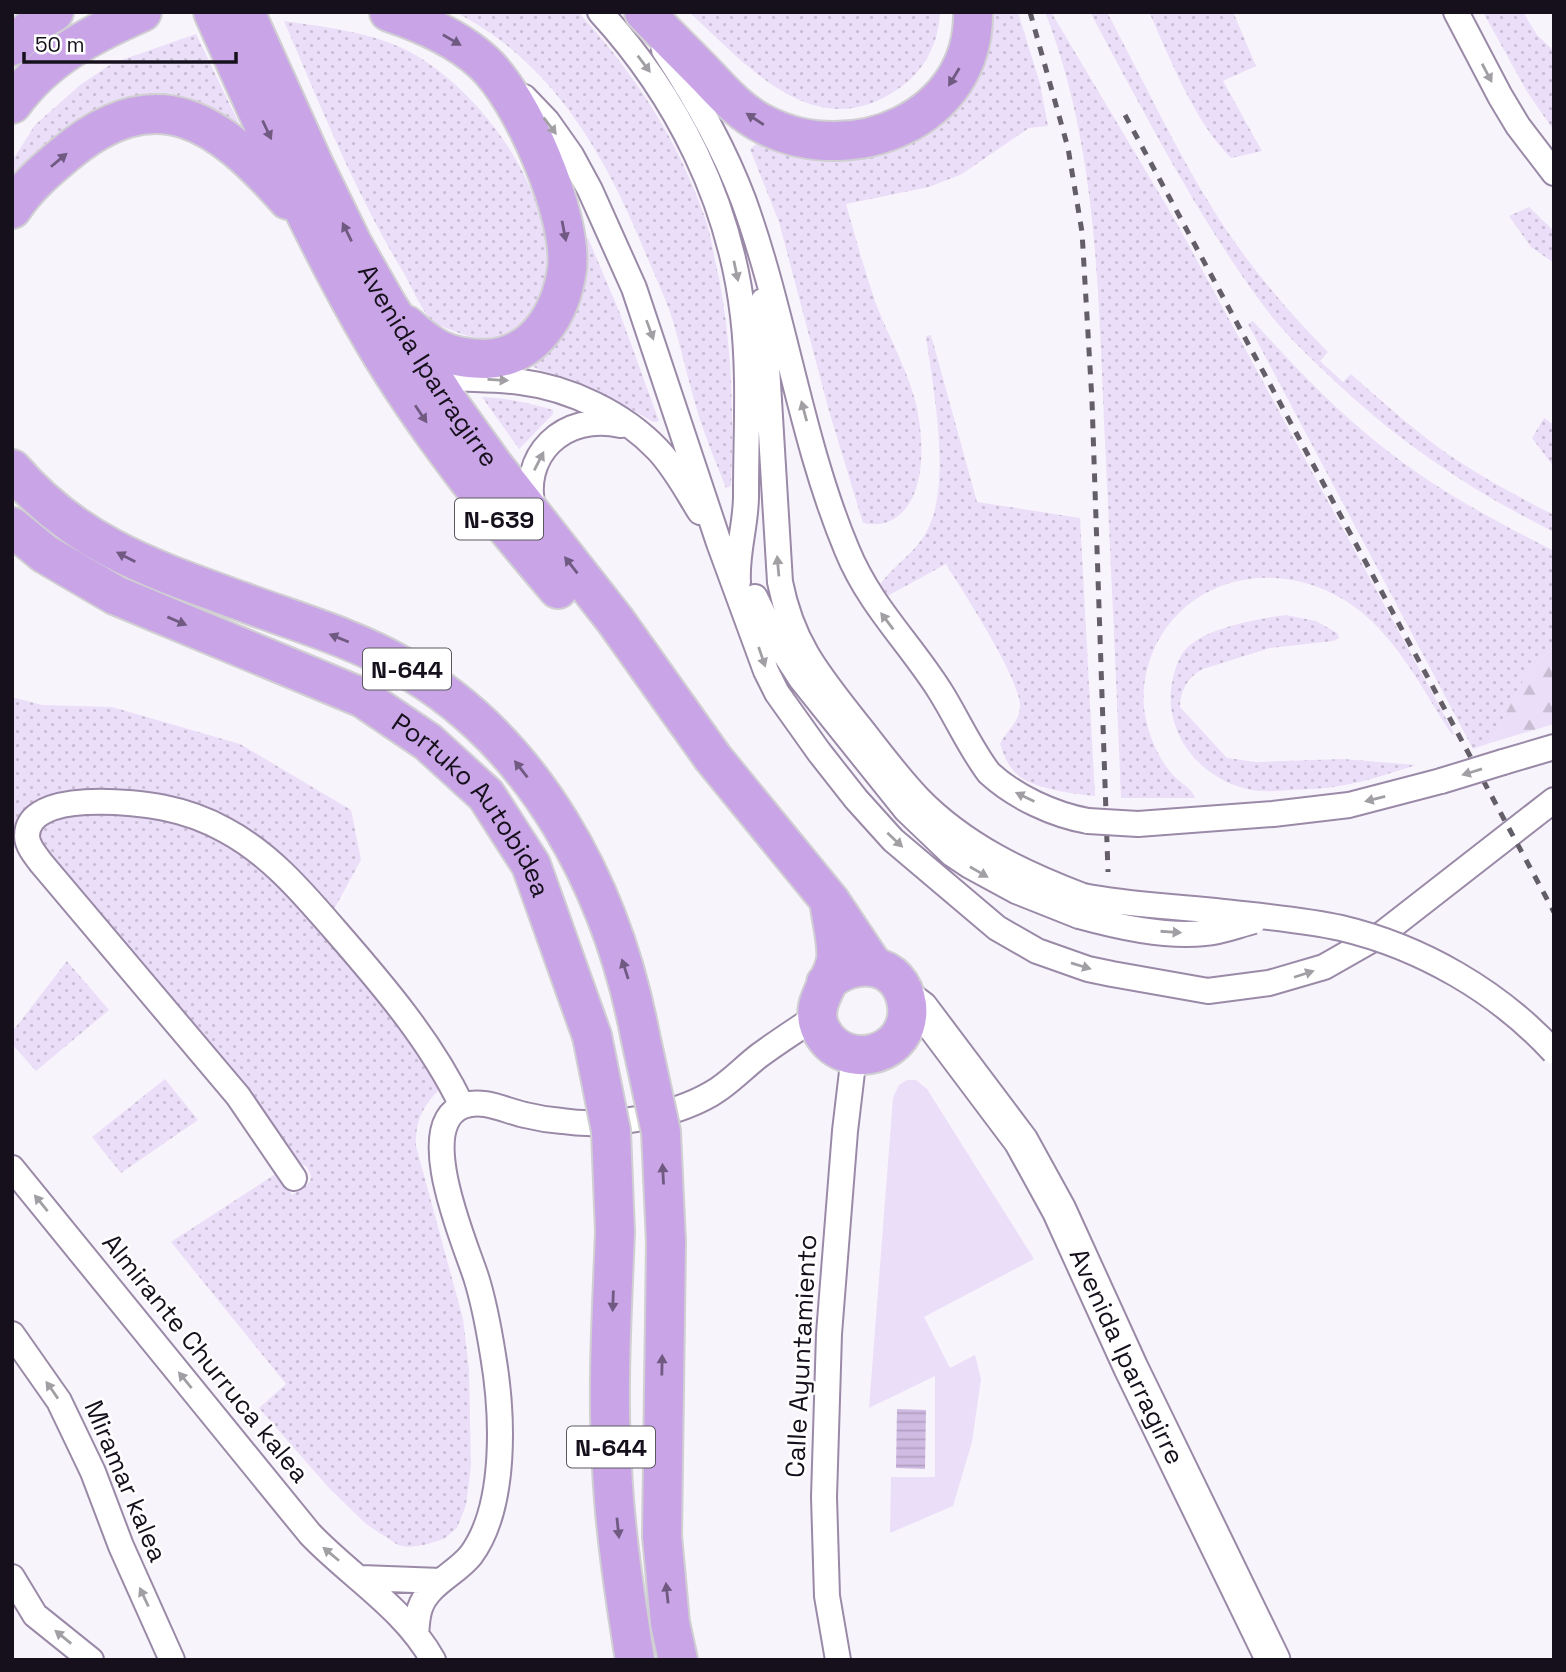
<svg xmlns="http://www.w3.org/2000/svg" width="1566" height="1672" font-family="'Space Grotesk',sans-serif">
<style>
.grass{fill:url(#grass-dots)}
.forest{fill:url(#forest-firs)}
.green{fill:#ebdef8}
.water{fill:url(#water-rules)}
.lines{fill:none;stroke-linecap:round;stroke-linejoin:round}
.street-casing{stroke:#9a8aa8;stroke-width:28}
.secondary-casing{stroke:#9a8aa8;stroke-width:37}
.highway-casing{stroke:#d0cfd2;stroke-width:42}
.street{stroke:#fff;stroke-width:24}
.secondary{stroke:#fff;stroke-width:33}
.highway{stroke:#c9a5e7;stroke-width:38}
.rail{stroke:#645e69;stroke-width:5;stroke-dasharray:9 9;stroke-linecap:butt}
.street-bridge-casing{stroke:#9a8aa8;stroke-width:28;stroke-linecap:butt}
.highway-bridge-casing{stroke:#d0cfd2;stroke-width:42;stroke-linecap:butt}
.street-bridge{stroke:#fff;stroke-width:24}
.highway-bridge{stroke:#c9a5e7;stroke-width:38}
.oneway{fill:#705a82}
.oneway2{fill:#a29fa4}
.labels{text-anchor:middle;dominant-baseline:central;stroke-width:5;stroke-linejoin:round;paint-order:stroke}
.shield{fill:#fff;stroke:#5c5860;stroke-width:2}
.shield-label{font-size:24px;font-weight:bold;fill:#16101c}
.street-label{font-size:26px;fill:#16101c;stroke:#fff}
</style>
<defs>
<pattern id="grass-dots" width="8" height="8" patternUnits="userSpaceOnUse" patternTransform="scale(1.75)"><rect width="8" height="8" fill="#ebdef8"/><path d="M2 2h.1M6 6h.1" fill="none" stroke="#c9bdd4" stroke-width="1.8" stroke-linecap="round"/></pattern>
<pattern id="forest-firs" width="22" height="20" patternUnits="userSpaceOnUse" patternTransform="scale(1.75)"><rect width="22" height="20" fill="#ebdef8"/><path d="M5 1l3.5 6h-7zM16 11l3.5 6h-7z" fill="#c9bdd4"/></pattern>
<pattern id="water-rules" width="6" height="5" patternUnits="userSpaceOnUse" patternTransform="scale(1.75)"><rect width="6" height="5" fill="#d0bbe3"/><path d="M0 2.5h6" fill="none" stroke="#b2a0c2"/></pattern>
</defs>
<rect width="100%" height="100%" fill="#f8f4fb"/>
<path class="grass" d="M455,12H578C634,72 678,140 705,218C710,231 712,246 715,260C732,334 734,410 731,486L726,488C715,460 703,432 695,403C687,376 681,348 673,321C666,299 656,278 647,257C607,158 554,62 455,12Z
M689,12H940C939,43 924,72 898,89C815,147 747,65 689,12Z
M991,12H1018L1040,84L1048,126L1029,128L962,174L929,187L846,204C855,236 864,269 875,301C886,331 902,359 912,390C923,422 928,481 906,508C895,522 880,527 863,523L829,411L779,222L750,149L756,144L804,157L881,153Z
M1045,12H1051L1175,220L1454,733L1452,735C1424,692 1398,639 1356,608C1292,560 1199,568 1158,641C1147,662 1142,684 1144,708C1147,732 1157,757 1173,775C1180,783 1192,788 1195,798H1121C1116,672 1110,546 1104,421C1098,284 1096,142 1045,12Z
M1090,12H1107C1142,78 1174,147 1214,211C1246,262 1285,309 1328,352L1320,361L1343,382L1351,374C1385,404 1418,434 1455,459C1487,480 1520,498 1554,515V532C1467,489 1389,435 1320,367C1300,348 1279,327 1263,305C1195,213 1144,112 1090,12Z
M1149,12H1233L1256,66L1223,81L1262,151L1231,158C1195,123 1170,58 1149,12Z
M1483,12H1523L1537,35L1554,51V131L1526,90Z
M284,21C324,27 365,31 402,48C479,84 566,203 543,290C541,299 534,310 527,317C504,342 482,343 451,330C445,327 436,325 432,321C422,311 412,288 405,275C356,195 321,107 284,21Z
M196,34L245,136L205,107L179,96H148L121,99L79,122L12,185V161L35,125L80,85L113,63Z
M1529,207L1554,231V263L1531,247L1509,216Z
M588,238L619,311L659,421L653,422C627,406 601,392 573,380C559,374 543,374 531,365L544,353L584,240Z
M1253,321C1293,365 1333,408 1380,445C1433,488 1493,520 1554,551V646L1525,677L1490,743L1473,749L1248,324Z
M931,335L977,502L1080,518L1095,796C1071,793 1027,789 1012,769C1006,762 1003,752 1000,744C1006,731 1019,723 1020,707C1021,679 963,592 946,564L882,599L881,583C893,567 911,555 922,539C955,494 933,389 926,336Z
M482,397C507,398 529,403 553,410V414L519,449Z
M1544,418L1554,425V467L1532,438Z
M1286,615L1316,621L1337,633L1339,638L1333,641L1270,648L1203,669C1188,676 1180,691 1180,707L1227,758L1256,762L1343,759L1416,765C1391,773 1365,782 1339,786C1324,789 1307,789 1291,790C1275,791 1259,793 1243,788C1196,775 1161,728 1173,678C1176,666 1180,653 1190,645C1209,628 1261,618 1286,615Z
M12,697L42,705L112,707L240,744L351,810L361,860L333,911L239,826L57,795C21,804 21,812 18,846L12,849Z
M93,812L118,813L179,823L219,838L276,879L365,980L442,1087C424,1104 415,1120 416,1146L463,1319L469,1369L471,1466L466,1505L457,1528L444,1539L424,1545L408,1547L398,1545L366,1524L329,1488L259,1408L286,1384L171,1242L277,1173L292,1195L310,1182L311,1176L307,1167L294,1160L42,845L39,838L42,825L71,815Z
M67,961L109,1010L36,1071L12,1044V1032Z
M165,1079L198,1120L121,1173L92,1137Z"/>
<path class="forest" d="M1554,646V724L1490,743L1525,677Z"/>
<path class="green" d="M907,1080H916L927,1089L1034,1259L924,1317L950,1368L975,1355L981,1379L972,1442L953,1506L890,1533L891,1477H935V1376L869,1408L893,1098L899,1085Z"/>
<path class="water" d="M897,1409L926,1410L925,1469L896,1468Z"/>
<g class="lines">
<g class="street-casing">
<path id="street" d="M600,12C677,96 730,202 743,316C750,374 746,434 746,492C747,522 736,552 738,582
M1456,12L1500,96L1518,126L1554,173
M664,50C695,97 723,146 743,199C785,314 800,438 847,550C870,606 909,642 940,691C957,718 970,748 989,773C1015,797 1054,815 1088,821
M524,97L547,121L571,155L590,190L634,288L719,543L766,671L777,693L819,752L856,799L893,840L997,928L1037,951L1088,969L1112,974L1208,991L1269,983L1324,967L1382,934L1554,800
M763,301L780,582C792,643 818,674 855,721C876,747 896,775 919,799C965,846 1023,873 1083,896
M430,376C460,380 491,378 521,382C570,388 624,414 658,450C675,468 687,491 700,512
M534,513C518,455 564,412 621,425
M755,597L777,642L801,679L906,810L952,854L970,866L1016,891L1079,916
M1503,762L1554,747
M1138,824L1273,814L1349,805L1441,781
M12,1168L310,1534C350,1576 404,1608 433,1660
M294,1178L238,1096L42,864C36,856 27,846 27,836C27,789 137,802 165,808C185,812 207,820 225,830C270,854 302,892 335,930C382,984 431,1041 462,1106
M12,1334L59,1401L93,1472L121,1546L172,1660
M12,1577L35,1615L91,1660
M361,1578L441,1581
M416,1634C417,1626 417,1616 420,1608C428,1584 456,1574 471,1555C507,1506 503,1414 493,1355C489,1330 484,1302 476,1277C465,1243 413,1125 463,1106C483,1098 506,1111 525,1115C537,1118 549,1120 562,1121C607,1128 671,1117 711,1094C729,1084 744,1067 760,1055C779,1041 798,1029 817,1016
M838,1660L827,1596L824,1497L829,1334L845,1131L854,1055"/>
</g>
<g class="secondary-casing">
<g id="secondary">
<path id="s1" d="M906,997L921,1008L1021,1141L1059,1210L1131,1368L1273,1660"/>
</g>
</g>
<g class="highway-casing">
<g id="highway">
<path d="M213,12C263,124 312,236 374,342C426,430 491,511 558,589"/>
<path id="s2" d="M245,12L314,165L353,245L386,303L448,402L494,466L615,620L713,758L830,901L874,967"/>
<path d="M389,12C422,23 457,38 483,62C522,97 573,216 567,269C561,313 535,357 486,359C470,359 454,357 440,350C427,344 416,334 406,325"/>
<path d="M644,12C665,34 687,55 708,77C725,95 742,114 765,125C852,169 975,120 973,12"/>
<path d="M12,46L42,19L54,12"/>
<path d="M12,104C45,58 92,34 142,12"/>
<path d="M12,209C26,187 45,171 64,155C157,76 219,122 288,200"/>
<path d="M12,469C77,545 152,569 243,602C294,621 353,638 400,665C535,740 612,888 640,1035"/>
<path id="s3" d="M12,527L45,554L115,595L363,698L428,742L486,795L531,865L592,1036"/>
<path d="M826,983C854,956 901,961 907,1005C913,1055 844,1075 821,1030C808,1004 832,984 836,960C838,946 832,921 830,907"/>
<path d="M615,1232C612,1311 607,1390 612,1468C615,1532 625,1597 635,1660"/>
<path d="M666,1242L662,1536L670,1623L678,1660"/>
</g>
</g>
<use href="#street" class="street"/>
<use href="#secondary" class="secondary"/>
<use href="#highway" class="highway"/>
<path class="rail" d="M1030,12L1068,148L1082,232L1092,401L1108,872
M1125,115L1554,912"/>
<g class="street-bridge-casing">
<path id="street-bridge" d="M1441,781L1503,762
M1088,821L1138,824
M1083,896C1127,905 1171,906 1215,911C1257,916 1300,919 1341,928C1421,947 1498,991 1554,1052
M1079,916C1119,927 1164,937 1205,933C1221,932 1238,925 1254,921"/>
</g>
<g class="highway-bridge-casing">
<path id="highway-bridge" d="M640,1035L661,1132L666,1242
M592,1036L611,1131L615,1232"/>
</g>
<use href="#street-bridge" class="street-bridge"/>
<use href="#highway-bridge" class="highway-bridge"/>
</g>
<defs><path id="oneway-solid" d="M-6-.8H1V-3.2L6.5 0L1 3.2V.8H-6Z" transform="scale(1.75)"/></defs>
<g class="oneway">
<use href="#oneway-solid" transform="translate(452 40) rotate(30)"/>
<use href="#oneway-solid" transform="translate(954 77) rotate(121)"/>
<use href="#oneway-solid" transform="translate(755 119) rotate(-147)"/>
<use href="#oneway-solid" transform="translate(267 130) rotate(65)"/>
<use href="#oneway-solid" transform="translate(59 160) rotate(-40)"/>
<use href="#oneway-solid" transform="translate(564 231) rotate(79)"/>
<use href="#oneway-solid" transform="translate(347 232) rotate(-116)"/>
<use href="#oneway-solid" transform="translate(421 414) rotate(56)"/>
<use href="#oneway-solid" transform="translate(126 557) rotate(-153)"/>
<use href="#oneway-solid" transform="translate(571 565) rotate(-128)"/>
<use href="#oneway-solid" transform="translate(177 621) rotate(23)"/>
<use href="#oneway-solid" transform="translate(339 638) rotate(-158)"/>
<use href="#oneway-solid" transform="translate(521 769) rotate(-128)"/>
<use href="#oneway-solid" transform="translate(625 969) rotate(-108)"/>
<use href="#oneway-solid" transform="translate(663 1174) rotate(-93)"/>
<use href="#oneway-solid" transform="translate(613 1301) rotate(92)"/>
<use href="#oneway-solid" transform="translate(662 1365) rotate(-89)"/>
<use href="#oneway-solid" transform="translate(618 1528) rotate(84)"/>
<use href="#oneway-solid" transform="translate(667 1593) rotate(-96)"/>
</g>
<g class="oneway2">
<use href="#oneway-solid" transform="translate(644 64) rotate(53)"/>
<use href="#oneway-solid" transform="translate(1487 73) rotate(62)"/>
<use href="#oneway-solid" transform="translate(550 126) rotate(53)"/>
<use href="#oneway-solid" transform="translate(736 271) rotate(78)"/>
<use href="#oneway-solid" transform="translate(650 330) rotate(70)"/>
<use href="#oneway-solid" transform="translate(498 380) rotate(3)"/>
<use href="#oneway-solid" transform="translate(804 411) rotate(-105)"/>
<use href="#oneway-solid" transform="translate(539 461) rotate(-63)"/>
<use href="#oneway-solid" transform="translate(778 566) rotate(-95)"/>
<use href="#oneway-solid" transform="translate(887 621) rotate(-127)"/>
<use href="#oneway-solid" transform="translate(762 657) rotate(71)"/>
<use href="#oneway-solid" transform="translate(1472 772) rotate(163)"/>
<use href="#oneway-solid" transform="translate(1025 797) rotate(-154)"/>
<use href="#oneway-solid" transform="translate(1375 799) rotate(166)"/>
<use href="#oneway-solid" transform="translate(895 840) rotate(43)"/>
<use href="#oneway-solid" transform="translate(979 872) rotate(30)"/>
<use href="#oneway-solid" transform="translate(1171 932) rotate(4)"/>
<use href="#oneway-solid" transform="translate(1081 966) rotate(17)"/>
<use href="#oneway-solid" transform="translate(1304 974) rotate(-18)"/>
<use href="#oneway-solid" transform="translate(41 1203) rotate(-129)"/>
<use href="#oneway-solid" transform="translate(185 1380) rotate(-129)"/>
<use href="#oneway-solid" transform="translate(52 1390) rotate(-125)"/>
<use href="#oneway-solid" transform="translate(331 1554) rotate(-140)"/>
<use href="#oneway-solid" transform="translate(144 1597) rotate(-115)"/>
<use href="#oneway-solid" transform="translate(63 1637) rotate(-141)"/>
</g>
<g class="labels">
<g class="shield">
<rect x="455" y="498.5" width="88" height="41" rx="5"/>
<rect x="363" y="648.5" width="88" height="41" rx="5"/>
<rect x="567" y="1426.5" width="88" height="41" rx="5"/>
</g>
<g class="shield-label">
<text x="499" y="519">N-639</text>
<text x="407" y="669">N-644</text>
<text x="611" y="1447">N-644</text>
</g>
<g class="street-label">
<text stroke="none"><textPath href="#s2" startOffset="399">Avenida Iparragirre</textPath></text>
<text stroke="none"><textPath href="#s3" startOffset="548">Portuko Autobidea</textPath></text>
<text transform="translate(801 1356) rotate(-87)">Calle Ayuntamiento</text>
<text stroke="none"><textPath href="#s1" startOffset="425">Avenida Iparragirre</textPath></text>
<text transform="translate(206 1358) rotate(51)">Almirante Churruca kalea</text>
<text transform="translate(126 1481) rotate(67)">Miramar kalea</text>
</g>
</g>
<rect width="1566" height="1672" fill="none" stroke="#16101c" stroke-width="28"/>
<path d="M24 52v10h212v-10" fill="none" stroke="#16101c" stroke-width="3.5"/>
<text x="35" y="52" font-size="21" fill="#16101c" stroke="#ffffff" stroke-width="5" paint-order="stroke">50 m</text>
</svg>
